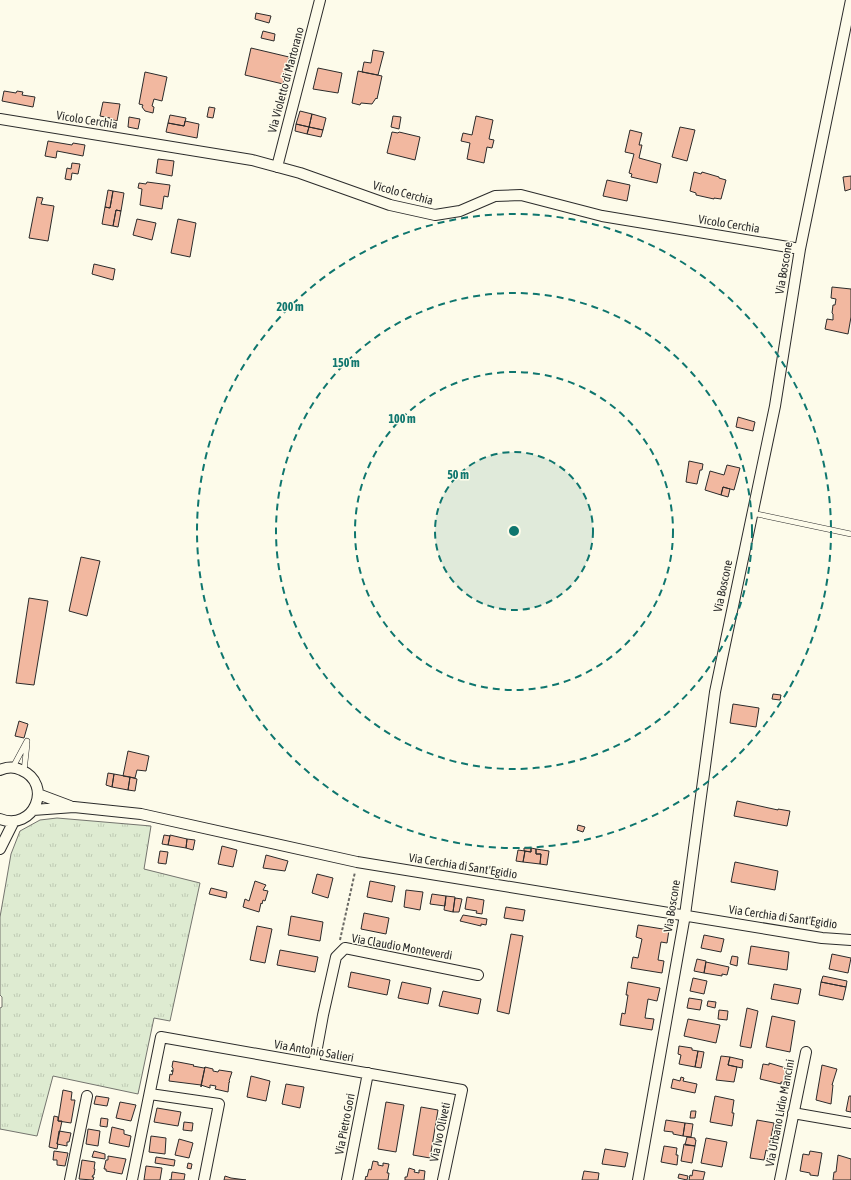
<svg xmlns="http://www.w3.org/2000/svg" width="851" height="1180" font-family="'Asap Condensed',sans-serif">
<style>
.grass{fill:url(#grass-tufts);stroke:#74746e}
.building{fill:#f2b8a0;stroke:#2b2b2b}
.lines{fill:none;stroke-linecap:round;stroke-linejoin:round}
.service-casing{stroke:#2b2b2b;stroke-width:6}
.minor-casing{stroke:#2b2b2b;stroke-width:12}
.path{stroke:#6a6964;stroke-width:2;stroke-dasharray:3 2;stroke-linecap:butt}
.service{stroke:#fdfbea;stroke-width:5}
.minor{stroke:#fdfbea;stroke-width:10}
.ring{fill:none;stroke:#0f766e;stroke-width:2;stroke-dasharray:7 5}
.labels{text-anchor:middle;dominant-baseline:central;stroke-width:3;stroke-linejoin:round;paint-order:stroke}
.street-label{font-size:12px;fill:#2b2b2b;stroke:#fdfbea}
.centre{fill:#0f766e;stroke:#fdfbea;stroke-width:2}
.ring-label{font-size:12px;text-anchor:middle;font-weight:bold;fill:#0f766e;stroke:#fdfbea;stroke-width:3;stroke-linejoin:round;paint-order:stroke}
</style>
<defs>
<pattern id="grass-tufts" width="24" height="20" patternUnits="userSpaceOnUse"><rect width="24" height="20" fill="#deebd1"/><path d="M3 7l-1-3M5 7V3M7 7l1-3M15 17l-1-3M17 17v-4M19 17l1-3" fill="none" stroke="#bfcab4"/></pattern>
</defs>
<rect width="100%" height="100%" fill="#fdfbea"/>
<path class="grass" d="M57,818L151,826L144,869L200,883L170,1021L154,1018L138,1094L53,1076L37,1136L0,1129V1008L2,1007V997L0,995V917L11,854L20,831L40,820Z"/>
<path class="building" d="M256,13L271,16L269,23L255,19Z
M263,31L275,34L274,41L261,38Z
M251,48L289,57L283,84L245,75Z
M373,50L384,52L378,75L362,72L364,62L371,63Z
M318,68L342,73L338,93L313,89Z
M358,71L382,76L377,99L376,98L372,104L361,103L360,105L352,103Z
M145,72L167,77L162,101L154,99L152,106L154,107L153,113L145,111L142,107L143,105L139,104Z
M4,91L16,93L17,91L23,92L22,95L35,97L33,107L2,101Z
M103,102L120,104L117,121L110,119V118L100,116Z
M209,107L215,108L213,118L207,117Z
M300,111L312,114L309,127L296,124Z
M312,114L326,118L323,130L309,127Z
M170,115L186,118L184,126L168,123Z
M393,116L401,117L399,129L391,127Z
M476,116L493,120L489,139L494,140L492,148L487,147L484,163L467,159L470,143L461,141L463,133L472,135Z
M129,117L140,119L138,129L128,127Z
M185,121L199,124L197,138L166,132L168,123L184,126Z
M296,124L309,127L307,134L295,131Z
M309,127L323,130L321,137L307,134Z
M680,127L695,130L687,161L672,157Z
M630,130L642,133L639,145H642L639,158L661,164L657,183L631,177L632,174L629,173L634,154L625,152Z
M392,132L398,133L399,132L420,137L415,160L387,153Z
M48,141L72,145L73,143L85,145L83,156L57,151L56,158L45,156Z
M158,159L174,161L172,176L156,173Z
M72,163L80,164L78,174L72,173L71,180L65,179L67,168L71,169Z
M694,172L701,174L702,172L719,177V178L726,180L721,199L714,198V199L696,195V193L690,191Z
M851,176V189L845,191L843,177Z
M607,180L630,185L627,201L603,196Z
M147,182L170,185L168,197L164,196L162,209L140,205L142,189L138,188L139,183L146,184Z
M108,190L113,191L110,208L105,207Z
M113,191L124,193L121,211L116,210L113,226L102,224L105,207L110,208Z
M37,197L43,198L41,204L54,206L48,241L29,238Z
M116,210L121,211L118,227L113,226Z
M137,219L156,223L152,240L133,235Z
M178,219L196,223L190,257L171,253Z
M94,264L115,269L113,280L92,274Z
M832,287L851,289V317L848,334L825,329L827,319L833,320V314L832,313L833,305H835L836,299L831,298Z
M738,417L755,422L753,431L736,427Z
M689,461L703,464L702,470H700L697,484L686,482Z
M727,465L740,468L734,490L723,487L721,495L705,490L710,471L724,475Z
M723,487L730,489L728,497L721,495Z
M81,557L100,561L87,616L69,611Z
M29,598L48,601L34,685L16,683Z
M773,694L781,695L780,700L772,699Z
M733,704L759,708L756,727L730,723Z
M19,721L28,724L24,738L15,736Z
M128,751L149,756L146,771L137,770L135,778L123,776Z
M108,773L114,774L112,787L106,785Z
M114,774L130,777L128,790L112,787Z
M130,777L137,779L135,791L128,790Z
M737,801L778,810V809L790,811L787,826L734,816Z
M578,825L585,827L583,832L577,830Z
M164,835L170,836L168,845L162,844Z
M170,835L187,839L186,848L168,845Z
M187,839L195,840L193,850L186,848Z
M222,846L237,850L233,867L218,864Z
M524,848H531V852L524,851Z
M531,848L536,849V854H541L540,864L523,862L525,851L531,852Z
M536,849L549,851L547,865L540,864L541,854H536Z
M518,850L525,851L523,862L516,861Z
M160,851L168,852L166,864L158,863Z
M266,855L288,861L285,871L263,868Z
M735,862L778,871L775,890L731,882Z
M317,874L333,878L328,898L312,893Z
M255,881L266,885L263,890L268,891L265,901L263,900L262,904L261,903L259,912L243,907L245,899L249,901Z
M370,881L395,886L392,902L367,897Z
M211,888L227,892L226,898L209,894Z
M406,890L423,892L420,910L404,907Z
M432,894L446,896L445,906L430,904Z
M446,896L455,897L453,912L444,910Z
M467,897L484,900L482,914L476,913L477,911L465,909Z
M455,898L462,899L459,912H453Z
M506,907L525,910L523,921L504,918Z
M364,913L389,918L386,934L361,929Z
M463,915L487,919L486,925L481,924V926L460,921Z
M291,916L323,922L320,941L288,935Z
M638,925L669,930L667,943L661,942L658,960L664,961L662,973L631,968L633,957L638,958L642,939L636,937Z
M257,926L272,929L265,963L250,960Z
M511,934L523,936L509,1014L497,1011Z
M704,935L724,939L721,952L701,948Z
M751,946L789,952L787,970L748,964Z
M280,950L318,957L315,972L277,965Z
M832,954L851,958L848,973L829,969Z
M732,956L738,957L737,966L730,964Z
M697,959L706,961L704,973L694,971Z
M706,962L729,967L727,975L722,974V976L704,973Z
M351,972L390,980L387,995L348,987Z
M823,976L847,981L846,987L821,982Z
M693,978L707,981L704,994L690,991Z
M402,982L431,988L428,1004L398,998Z
M628,982L660,988L657,1001L648,999L645,1018L654,1019L652,1030L620,1025L622,1013L625,1014L628,995H626Z
M821,982L846,987L843,1000L819,995Z
M774,984L801,989L798,1004L771,999Z
M443,991L481,999L478,1014L439,1006Z
M689,998L702,1000L700,1010L687,1008Z
M708,1001L716,1002L715,1008L707,1006Z
M747,1008L758,1011L751,1048L740,1046Z
M719,1010L728,1011L727,1020L718,1019Z
M772,1016L795,1021L790,1052L766,1047Z
M688,1019L720,1025L716,1043L684,1036Z
M679,1046L692,1048V1050L698,1051L695,1067L679,1064L681,1055L678,1054Z
M698,1051L704,1052L701,1068L695,1067Z
M721,1056L730,1057L728,1065L737,1067L734,1082L716,1080Z
M730,1057L743,1060L742,1068L728,1065Z
M173,1061L194,1065L193,1066L204,1068L205,1067L201,1087V1085L169,1081L170,1074L172,1075L173,1071H171H173V1068L172,1067Z
M769,1063L786,1068L784,1082H781V1084L760,1079L763,1064L769,1065Z
M822,1065L837,1069L832,1085H833L831,1104L816,1100Z
M205,1067L213,1069V1071L218,1072L219,1070L232,1072L229,1081L230,1082H229L228,1092L215,1089L216,1086L210,1085V1088L201,1085Z
M251,1076L270,1081L266,1101L247,1097Z
M681,1077L684,1078L683,1081L697,1084L695,1093L671,1088L673,1079L680,1081Z
M286,1084L304,1087L300,1108L282,1104Z
M63,1090L72,1092L71,1100H75L71,1123L58,1121Z
M96,1096L109,1098L107,1106L94,1104Z
M715,1096L734,1100L732,1113H734L732,1126L710,1122Z
M849,1096H851V1112L846,1111Z
M120,1102L136,1105L131,1121L116,1118Z
M386,1102L404,1105L396,1152L378,1149Z
M421,1107L438,1110L430,1158L413,1155Z
M157,1108L181,1112L178,1126L154,1122Z
M691,1111H696L695,1118H690Z
M54,1116L58,1117V1121H62L57,1144H58L57,1149L49,1147Z
M101,1118L108,1119L107,1127L100,1126Z
M666,1120L685,1123L683,1136L673,1134V1132L664,1131Z
M757,1120L774,1123L768,1151L766,1150L764,1160L750,1158Z
M184,1122L193,1123L192,1131L183,1130Z
M685,1123L693,1124L691,1137L683,1136Z
M112,1127L124,1130V1134L131,1136L129,1147L109,1143Z
M88,1129L100,1131L98,1146L86,1144Z
M59,1131L71,1133L69,1142H67V1146L57,1144Z
M151,1136L166,1138L165,1154L149,1152Z
M687,1137L695,1138V1140H696L695,1146L685,1145Z
M706,1138L727,1142L722,1167L701,1163Z
M179,1139L193,1143L189,1158L175,1155Z
M684,1144L695,1146L692,1163L681,1161Z
M664,1146L677,1148L676,1155H678L677,1165L661,1162Z
M605,1149L628,1153L625,1167L602,1164Z
M54,1151L68,1153L65,1166L57,1165V1160H53Z
M94,1151L105,1154V1159L92,1157Z
M810,1151L822,1153L818,1176L810,1175V1173L800,1171L803,1154L809,1155Z
M838,1155L851,1159V1180H833L834,1172H836Z
M108,1156L126,1159L122,1174L106,1171V1169H104L106,1160H108Z
M156,1157L175,1160L174,1166L155,1163Z
M82,1160L95,1162L94,1169H95L94,1175H93L92,1177H94L93,1180L79,1179Z
M373,1161L378,1162V1165L383,1166V1163L389,1164L387,1173H389L388,1180H365L366,1176L367,1177L369,1169L371,1170Z
M188,1163L192,1164L191,1169L187,1168Z
M146,1166L162,1168L160,1180H144Z
M409,1168L415,1170L414,1172L419,1173V1170L425,1171L424,1180H405V1177H407Z
M693,1170L705,1172L703,1180H689L690,1175L692,1176Z
M584,1171L599,1173L598,1180H582Z
M172,1172L185,1174L184,1180H169H171Z
M679,1174L688,1176L687,1180L678,1178Z
M225,1176L231,1178L246,1180H224Z"/>
<g class="lines">
<g class="service-casing">
<path id="service" d="M752,513L851,534
M13,767L27,741
M24,771L27,744"/>
</g>
<g class="minor-casing">
<path id="minor" d="M0,119L252,160L300,173L390,205L435,215L460,211L495,196L521,195L602,216L800,249
M277,167L320,0
M0,770C7,767 15,767 21,770C54,784 34,832 0,819
M38,794L70,806
M33,810L74,807L141,814L357,862L822,938L851,940
M0,849L14,821
M314,1064L323,1015L336,957L345,948L478,975
M150,1094L219,1104L204,1180
M793,1113L851,1123
M70,1180L87,1096
M132,1180L161,1037L462,1090L443,1180
M347,1180L368,1073
M638,1180L685,915L715,692L775,406L800,249L851,0
M780,1180L806,1052"/>
</g>
<path class="path" d="M340,940L355,872"/>
<use href="#service" class="service"/>
<use href="#minor" class="minor"/>
</g>
<circle cx="514" cy="531" r="79" fill="#0f766e" fill-opacity=".12"/>
<g class="ring">
<circle cx="514" cy="531" r="79"/>
<circle cx="514" cy="531" r="159"/>
<circle cx="514" cy="531" r="238"/>
<circle cx="514" cy="531" r="317"/>
</g>
<g class="labels">
<g class="street-label">
<text transform="translate(286 80) rotate(-75)">Via Violetto di Martorano</text>
<text transform="translate(87 120) rotate(9)">Vicolo Cerchia</text>
<text transform="translate(403 193) rotate(15)">Vicolo Cerchia</text>
<text transform="translate(729 224) rotate(9)">Vicolo Cerchia</text>
<text transform="translate(784 268) rotate(-80)">Via Boscone</text>
<text transform="translate(723 586) rotate(-78)">Via Boscone</text>
<text transform="translate(463 866) rotate(9)">Via Cerchia di Sant'Egidio</text>
<text transform="translate(672 906) rotate(-81)">Via Boscone</text>
<text transform="translate(783 917) rotate(8)">Via Cerchia di Sant'Egidio</text>
<text transform="translate(402 947) rotate(10)">Via Claudio Monteverdi</text>
<text transform="translate(314 1051) rotate(10)">Via Antonio Salieri</text>
<text transform="translate(780 1113) rotate(-79)">Via Urbano Lidio Mancini</text>
<text transform="translate(345 1124) rotate(-79)">Via Pietro Gori</text>
<text transform="translate(440 1132) rotate(-78)">Via Ivo Oliveti</text>
</g>
</g>
<circle cx="514" cy="531" r="6" class="centre"/>
<g class="ring-label">
<text x="290" y="311">200 m</text>
<text x="346" y="367">150 m</text>
<text x="402" y="423">100 m</text>
<text x="458" y="479">50 m</text>
</g>
</svg>
